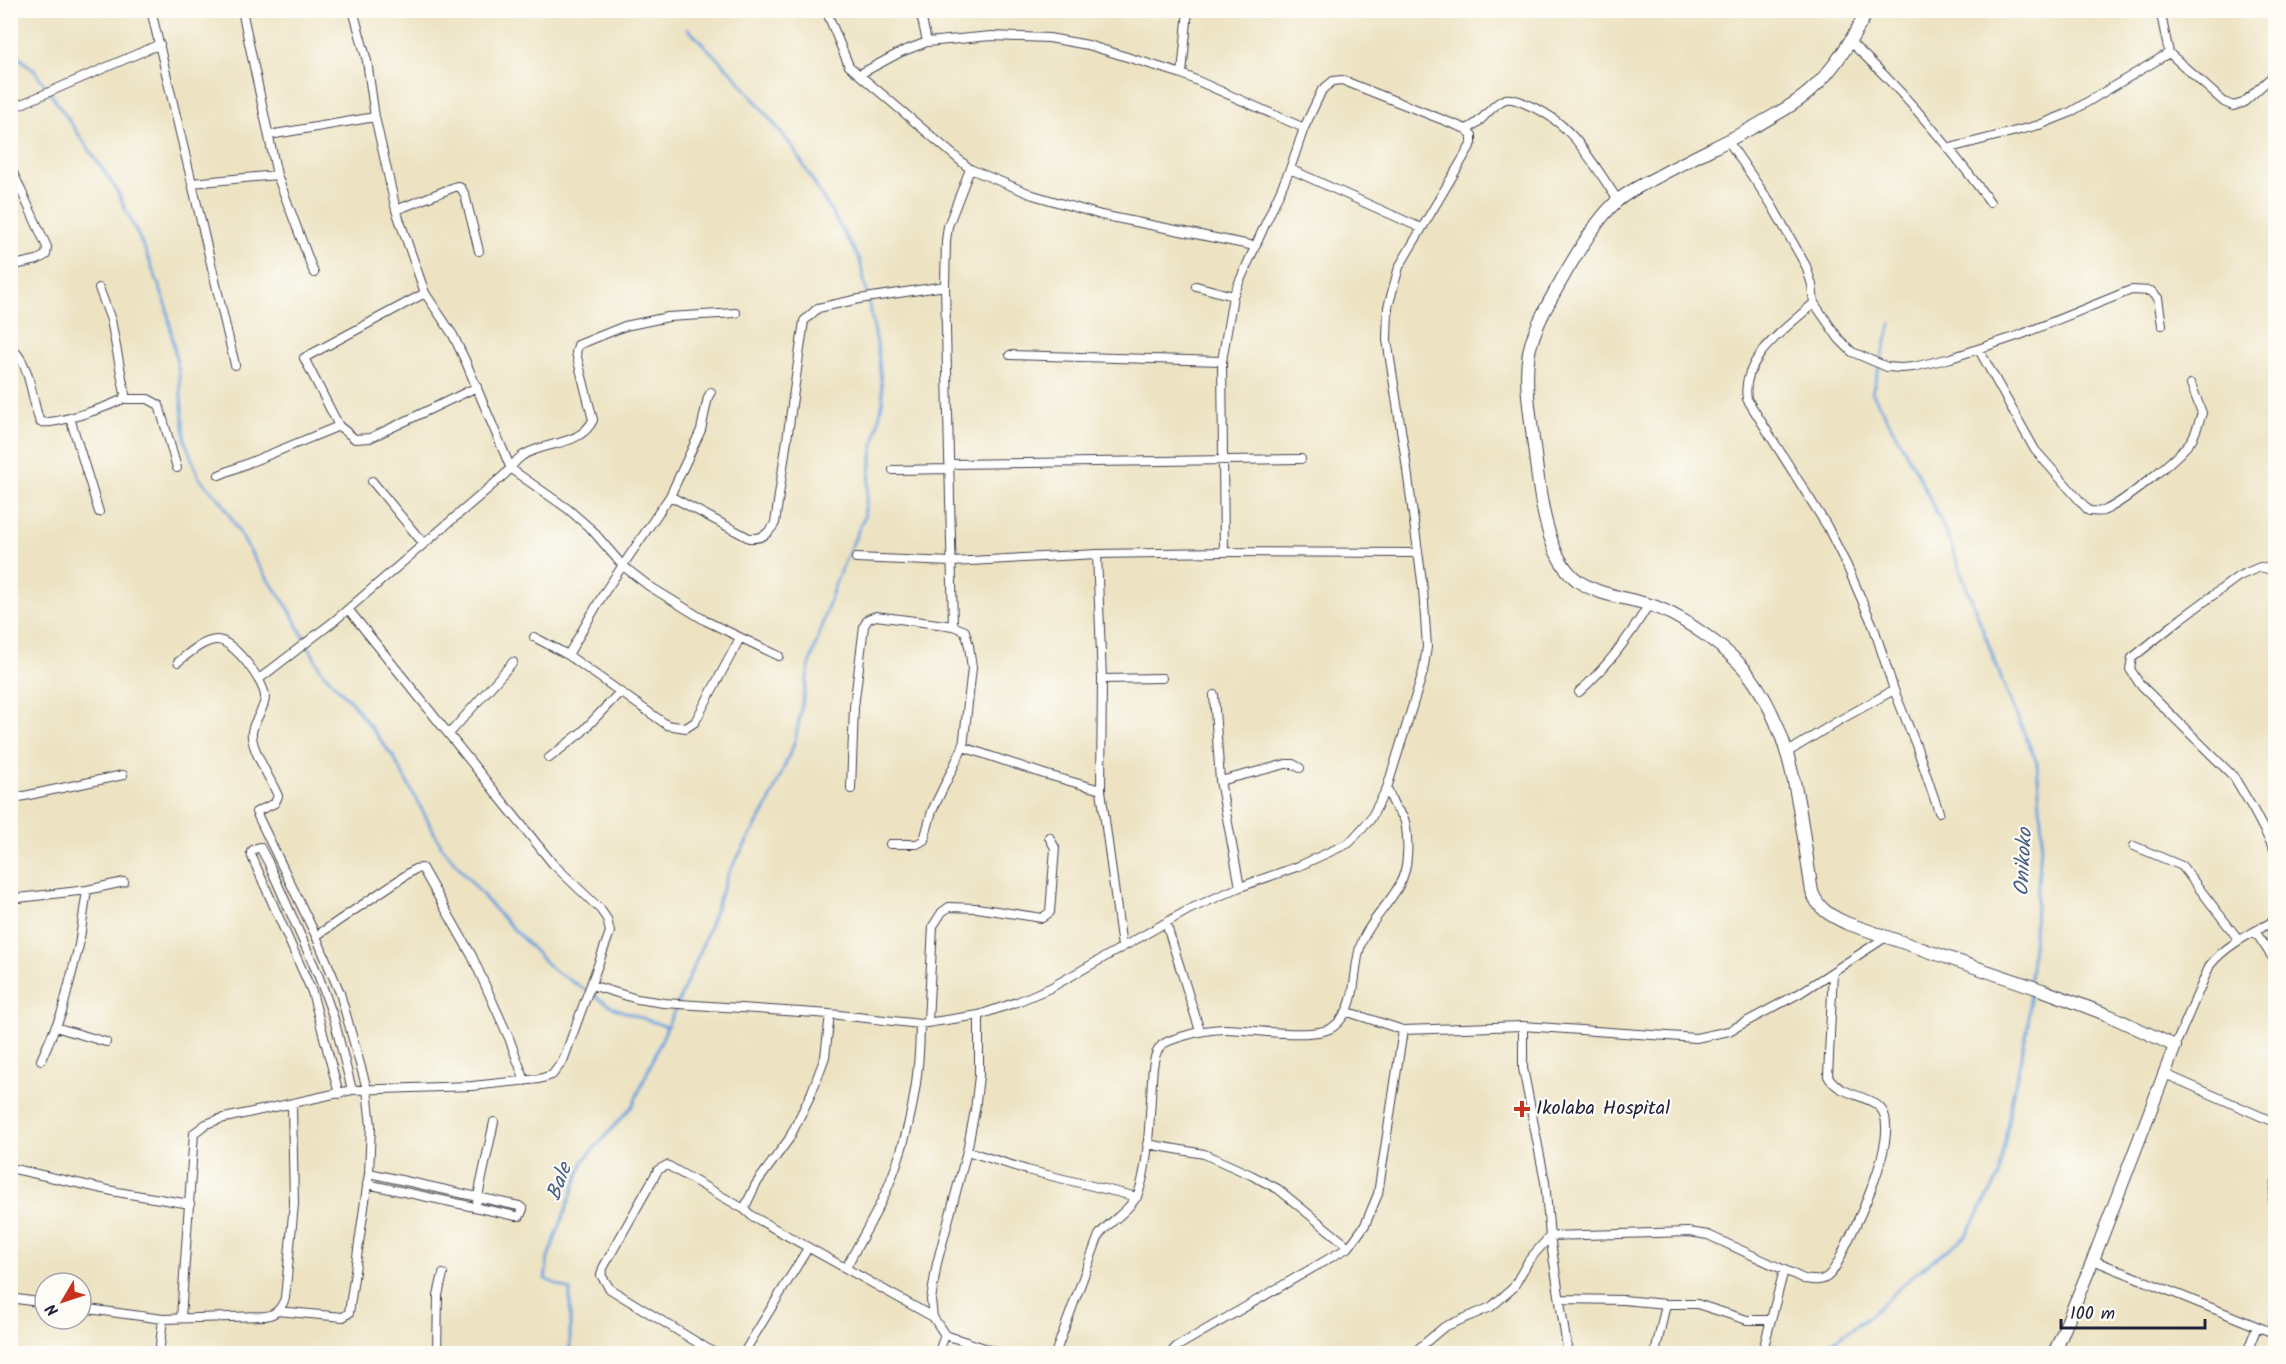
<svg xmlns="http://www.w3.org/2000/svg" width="2286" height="1364" font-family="Kalam,sans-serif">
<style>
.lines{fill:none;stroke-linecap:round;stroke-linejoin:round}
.stream{stroke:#70a2db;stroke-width:3}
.street-casing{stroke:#403f4f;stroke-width:10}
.secondary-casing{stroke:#403f4f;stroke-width:14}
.street{stroke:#fff;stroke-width:8}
.secondary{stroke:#fff;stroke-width:12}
.poi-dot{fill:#c8321e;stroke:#fdfcf7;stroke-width:2}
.labels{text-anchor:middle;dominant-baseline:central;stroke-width:4.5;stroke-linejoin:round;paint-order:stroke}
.poi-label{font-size:20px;fill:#22223b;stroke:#fdfcf7;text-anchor:start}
.water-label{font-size:21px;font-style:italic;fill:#455c83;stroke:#fdfcf7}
</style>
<rect width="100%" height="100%" fill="#fdfcf7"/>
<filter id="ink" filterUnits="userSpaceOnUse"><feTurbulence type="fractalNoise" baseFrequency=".0167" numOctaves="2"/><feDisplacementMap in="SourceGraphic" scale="12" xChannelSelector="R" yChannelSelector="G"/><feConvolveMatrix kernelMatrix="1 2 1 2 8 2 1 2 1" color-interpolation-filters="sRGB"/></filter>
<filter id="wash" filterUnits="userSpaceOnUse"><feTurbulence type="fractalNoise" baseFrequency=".008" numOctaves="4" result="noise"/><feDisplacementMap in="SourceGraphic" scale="24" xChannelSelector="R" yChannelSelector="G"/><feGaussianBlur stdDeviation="1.35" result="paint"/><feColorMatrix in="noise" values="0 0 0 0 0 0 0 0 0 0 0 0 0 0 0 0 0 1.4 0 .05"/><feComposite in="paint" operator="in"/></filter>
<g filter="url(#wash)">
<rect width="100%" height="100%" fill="#ede3c2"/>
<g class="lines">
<path class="stream" d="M10,50L35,71L115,187L145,250L166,304L179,374L185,441L199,478L222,502L258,565L289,609L321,670L353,704L394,758L442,847L496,911L552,969L614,1008L667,1027
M1891,324L1872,392L1916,470L1947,535L2005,688L2037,763L2042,834L2030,981
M570,1354V1290L545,1279L548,1258L584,1160L633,1105L700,952L728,874L768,805L795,741L810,663L836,581L864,518L873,449L883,399L877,343L860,260L792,146L735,76L688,29
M1814,1354L1866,1319L1917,1272L1966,1236L1999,1177L2012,1098L2028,1026L2030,988"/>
</g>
</g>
<g filter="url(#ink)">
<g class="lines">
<g class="street-casing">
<path id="street" d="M151,10L235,365
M242,10L277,175L314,273
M353,10L367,61L375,117L396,210L425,293L453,335L465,360L511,469L568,509L592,530L623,566L649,586L706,621L779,656
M826,10L849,66L970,169L1033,195L1101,215L1255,246
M920,10L927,42
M2160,10L2169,53L2224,102L2233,106L2243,103L2276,73
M1850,42C1903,90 1948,145 1990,202
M860,74L901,52L927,42L991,36L1049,38L1088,45L1182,74L1304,128
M1182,74L1188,10
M10,109L160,44
M1466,129C1483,124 1492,102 1506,99C1513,98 1522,102 1528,105C1572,121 1592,163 1618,200
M269,135L375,117
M1728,141L1771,204L1806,266L1812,285L1814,303L1839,339L1852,352L1887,367L1901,368L1913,367L1951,358L2020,335L2131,290L2151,291L2158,298L2162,325
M1950,148L2039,125L2069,113L2169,53
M10,166L47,247L46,255L37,260L10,266
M1290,169L1421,228
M192,183L277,175
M396,210L457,186L461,188L465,195L479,251
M1196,286L1233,296
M1814,303C1787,328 1740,358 1747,399L1827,526L1847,566L1874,628L1894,690L1916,745L1939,812
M10,348C30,358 32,403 40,422C55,425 108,407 123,399L125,394L111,320L99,288
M1979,350L2035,450L2089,511C2094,511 2099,512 2103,511C2122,504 2181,456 2192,439C2197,431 2199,421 2202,413L2191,384
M1010,355L1222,361
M711,392L708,397L701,430L670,496L604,593L568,655L667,725L686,728L695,722L740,638
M123,399H148L159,405L177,468
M70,418L99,512
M339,426L304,358L425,293
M950,464L1301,459
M893,470L950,469
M219,475L339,426L355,439L370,438L477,387
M372,481L423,543
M670,496L749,538C763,539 768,534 775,523L804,321L818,308L859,299L945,286
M1097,554L1102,679L1101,790L1122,947
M856,558L952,562L1097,554L1224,552L1418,553
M2276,571L2260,567L2239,576L2182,618L2132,658L2130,669L2139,683L2234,777L2253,809L2276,853
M534,637L568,655
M178,662C188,654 203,640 217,640C233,640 266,683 265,698C264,712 250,724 252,737C254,755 271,779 278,796L275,803L256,812L316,936L340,993L367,1089L371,1126L369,1173L349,1313L343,1317L277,1311
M259,679L333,622L503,476C510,470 514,461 522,456C544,441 580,447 593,420L576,353L578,345L625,326L668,317L736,313
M1102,679L1162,678
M1579,692C1608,666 1629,638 1649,604
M1214,695L1220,781L1240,887
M449,734L513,662
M963,747L1044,774L1101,790
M1788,752L1838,721L1894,690
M549,758L582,732L620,692
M1220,781L1286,764H1293L1300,768
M851,789L854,707L864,626L868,619L876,616L953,626
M10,799L123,775
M890,844H917L924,840L932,811L963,747L972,668L969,646L965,631L953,626L945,286L946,241L948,226L970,169
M2134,846L2182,866L2239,940
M10,899L87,890L124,882
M1166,923L1200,1031
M2255,931L2276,963
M316,936L415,869L422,868L472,956L509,1038L525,1081
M591,985L637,999L664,1003L830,1014L920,1024L979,1015L1017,1002L1050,988L1190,909L1240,887L1299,866L1349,843L1370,820L1387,788
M1348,1012L1403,1030L1523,1026L1696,1038L1729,1031L1800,993L1886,937
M928,1022L933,926L942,912L949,907L977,908L1042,918L1050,912L1055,848L1049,837
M1523,1026V1068L1545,1182L1550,1236L1568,1354
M55,1027L106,1042
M2175,1046L2210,965C2227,944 2252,933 2276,920
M41,1060L62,1012L79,945L87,890
M2165,1074L2276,1123
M339,1094L312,992L252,857L251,852L254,849L260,847L268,862L319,977L334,1019L352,1090
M1147,1144L1204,1154L1251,1175L1278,1189L1349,1247
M967,1151L1027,1170L1137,1197
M10,1168L117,1192L190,1204
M367,1184L516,1216H520L523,1209L519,1206L369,1173
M2273,1200L2276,1181
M477,1201L494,1122
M744,1209L756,1184L789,1139L811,1094L825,1057L830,1014
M2093,1260L2276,1334
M846,1268C860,1240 879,1211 890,1182C910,1132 920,1078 920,1024
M10,1298L45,1303
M1560,1299L1623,1300L1666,1304
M81,1308L163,1319L265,1316C276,1315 282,1307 285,1298L294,1204L292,1105
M181,1318L194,1133L206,1124L220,1119L352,1090L472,1086L539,1079L552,1075L563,1061L610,932L607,919L600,909L553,864L348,609
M945,1335L1003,1354
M159,1354L163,1319
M437,1354L438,1295L443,1274
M716,1354L610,1289L601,1275L603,1268L658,1170L667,1165L744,1209L752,1216L933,1317
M743,1354L808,1248
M938,1354L945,1335L933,1317L931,1300L937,1263L967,1151L975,1110L979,1076V1015
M1055,1354L1099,1235C1110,1221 1125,1214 1135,1199C1150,1177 1150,1097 1153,1067C1156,1044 1163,1042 1184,1036C1197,1032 1211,1029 1225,1029C1249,1029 1315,1040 1333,1027C1362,1005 1350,967 1363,939C1377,909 1406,892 1407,856C1408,848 1407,826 1404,819C1403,816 1399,812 1396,808C1392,802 1390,795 1387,788L1423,672L1427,647L1423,589L1405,455L1387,340L1388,307L1399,267L1472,143V135L1466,129L1342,80L1333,81L1322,90L1304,128L1290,169L1233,296L1222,361L1224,552
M1170,1354L1176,1347L1349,1247L1365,1225L1378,1194L1403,1030
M1412,1354L1444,1327L1491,1307L1513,1288L1529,1260L1550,1236L1689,1232L1708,1235L1804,1279C1812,1280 1820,1282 1827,1277C1836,1270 1841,1255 1846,1245C1860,1217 1895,1144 1884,1114C1876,1094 1840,1098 1828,1076L1833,972
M1655,1354L1666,1304H1697L1747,1320H1770
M1762,1354L1784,1270
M2246,1354L2257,1327"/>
</g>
<g class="secondary-casing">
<path id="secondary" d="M1868,10C1852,39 1835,69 1810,91C1796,104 1778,113 1761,123C1727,142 1691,158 1657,177C1643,184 1629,191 1617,201C1598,218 1579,250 1566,272C1552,297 1535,324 1529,352C1524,380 1530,411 1533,439C1537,468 1539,498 1547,526C1552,546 1561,568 1578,581C1600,596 1625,597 1650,605C1678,613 1727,648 1746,671C1795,732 1800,817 1812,892C1819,910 1830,915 1846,923L2042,990L2108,1015L2175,1046L2093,1260L2054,1354"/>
</g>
<use href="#street" class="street"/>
<use href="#secondary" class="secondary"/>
</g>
</g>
<path class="poi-dot" d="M1519 1100h6v6h6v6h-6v6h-6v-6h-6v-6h6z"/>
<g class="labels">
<g class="poi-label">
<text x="1536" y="1109">Ikolaba Hospital</text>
</g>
<g class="water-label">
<text transform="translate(2024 862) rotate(-87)">Onikoko</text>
<text transform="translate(560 1182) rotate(-70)">Bale</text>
</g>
</g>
<rect width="2286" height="1364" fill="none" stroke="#fdfcf7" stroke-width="36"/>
<g transform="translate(63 1301) rotate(231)"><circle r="28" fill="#fdfcf7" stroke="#a5a5ac" stroke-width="1.5"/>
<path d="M0-4.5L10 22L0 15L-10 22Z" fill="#c8321e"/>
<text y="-9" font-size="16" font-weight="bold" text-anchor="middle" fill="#22223b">N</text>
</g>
<path d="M2061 1319v9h144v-9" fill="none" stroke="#22223b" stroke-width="3"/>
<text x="2070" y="1319" font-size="18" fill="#22223b" stroke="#fdfcf7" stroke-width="4.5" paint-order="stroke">100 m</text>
</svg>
